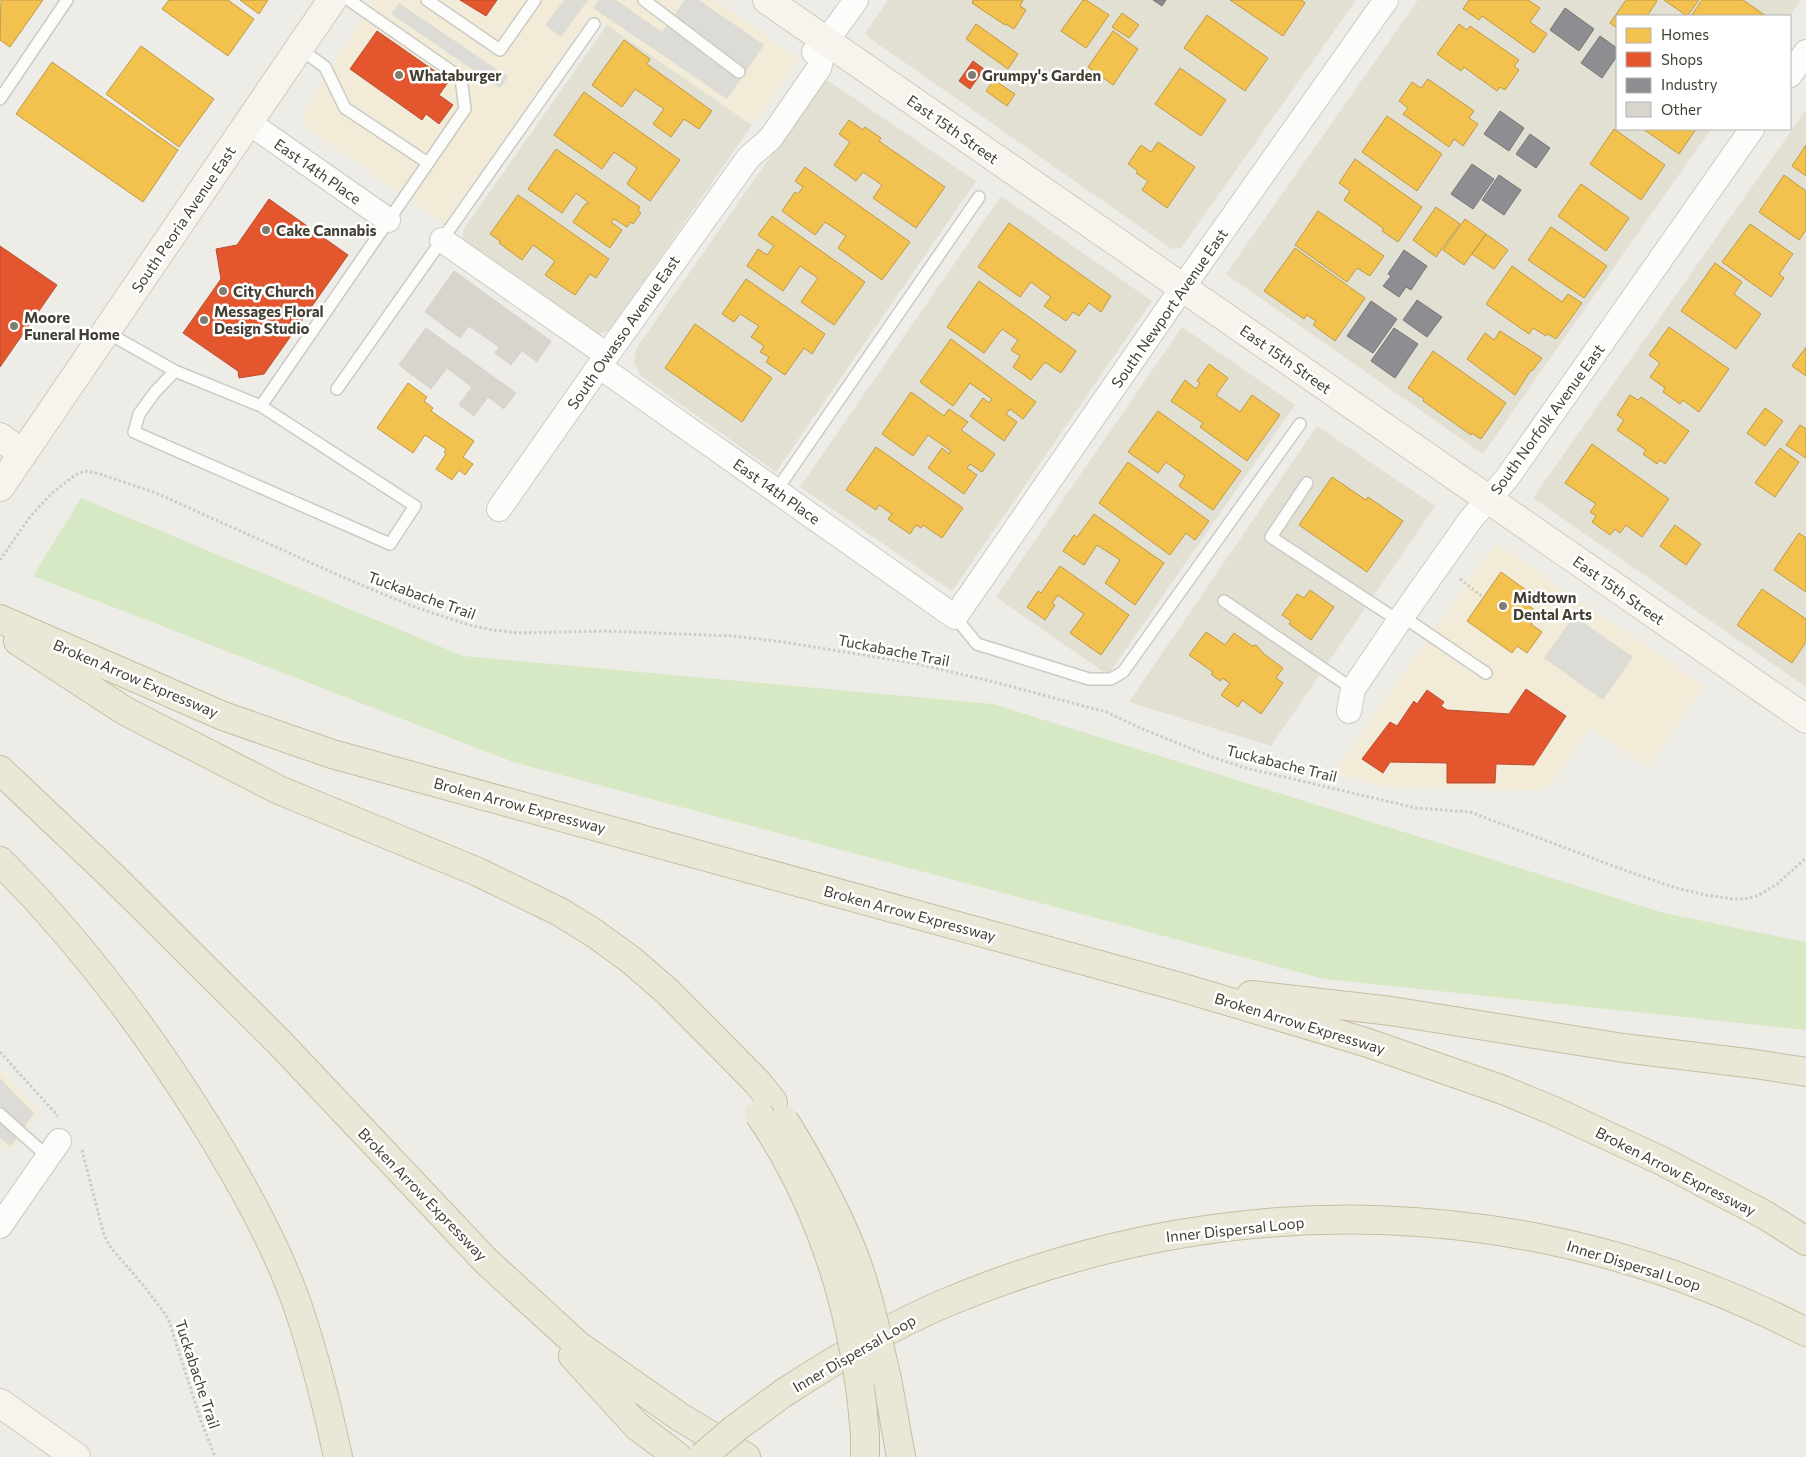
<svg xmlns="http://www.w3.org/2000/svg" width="1806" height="1457" font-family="Commissioner,sans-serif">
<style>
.residential{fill:#e2dfd3}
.commercial{fill:#f2ebd8}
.green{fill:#d6e9c4}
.parking{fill:#dddbd6}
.homes{fill:#f2c14e;stroke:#be9a46}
.shops{fill:#e4572e;stroke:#b45030}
.industry{fill:#8d8d92;stroke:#777676}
.building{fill:#d7d5ce;stroke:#d6d3cc}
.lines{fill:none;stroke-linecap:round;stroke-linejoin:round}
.lane-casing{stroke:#cccac4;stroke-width:14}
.street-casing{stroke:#cccac4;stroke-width:26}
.secondary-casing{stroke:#cecbbd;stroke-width:30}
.highway-casing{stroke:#c6bea1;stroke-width:30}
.path{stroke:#cccbc5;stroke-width:3;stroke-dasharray:2.5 2.5;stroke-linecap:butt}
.lane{stroke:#fcfcfb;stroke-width:11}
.street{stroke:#fcfcfb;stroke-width:24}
.secondary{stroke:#f6f4ec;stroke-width:28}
.highway{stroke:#ebe7d7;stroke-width:28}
.highway-bridge-casing{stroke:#c6bea1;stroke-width:30;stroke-linecap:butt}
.highway-bridge{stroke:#ebe7d7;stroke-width:28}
.poi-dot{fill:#7f7c72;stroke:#fff;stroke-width:2}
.labels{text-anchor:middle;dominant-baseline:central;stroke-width:5;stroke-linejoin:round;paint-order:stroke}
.poi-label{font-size:15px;font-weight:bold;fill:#433f33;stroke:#fff;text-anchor:start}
.street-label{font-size:15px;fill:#433f33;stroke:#fff}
</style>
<rect width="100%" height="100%" fill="#eeece6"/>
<path class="residential" d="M888,0H1356L1181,248L1172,249L868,37L866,32Z
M1418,0H1801L1790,16H1617V129H1711L1483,454L1226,274Z
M607,25L752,125L609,331L595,335L463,241V230Z
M827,80L976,181L776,472L641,376L634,363L636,349L822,83Z
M1806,110V687L1533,498Z
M1001,196L1152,301L952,591L800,487Z
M1182,327L1295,405L1108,675L996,597Z
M1317,426L1435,506L1271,746L1129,702Z"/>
<path class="commercial" d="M375,0H715L799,59L752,125L591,14L444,224L307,128L304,121L305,111L310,100Z
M1496,543L1705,686L1648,767L1590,728L1546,790L1389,788L1334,772Z
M0,1069L39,1110L11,1153L0,1145Z"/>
<path class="green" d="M81,498L463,656L993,704L1664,913L1806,942V1030L1324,979L513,762L33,576Z"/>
<path class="parking" d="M564,0H588L561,37L545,25Z
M598,0H616L662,32L685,0H699L764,45L727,99L593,8Z
M399,3L508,77L500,88L391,14Z
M1574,616L1633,657L1603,700L1544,658Z
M0,1078L34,1113L11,1146L0,1138Z"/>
<path class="homes" d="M1,0H43L10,47L0,40Z
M169,0H228L254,19L228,56L162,9Z
M240,0H268L259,14Z
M973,0H1023L1020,6L1026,10L1014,29L1006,24L1005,25L972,3Z
M1083,0H1086L1109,15L1086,48L1061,31Z
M1230,0H1302L1305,3L1283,36Z
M1469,0H1528L1540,8L1530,22L1547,34L1534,53L1482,16L1479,20L1463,9Z
M1626,0H1655L1657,1L1647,16H1617V28L1610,23Z
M1664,0H1699L1687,16Z
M1702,0H1743L1766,16H1691Z
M1122,13L1139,25L1129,38L1112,27Z
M1207,15L1268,58L1245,91L1184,48Z
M976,24L1018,54L1008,69L966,39Z
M1459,24L1467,30L1470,26L1519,60L1514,66L1519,70L1505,90L1500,87L1497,91L1464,67L1461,71L1437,54Z
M1113,31L1138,49L1113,85L1088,67Z
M624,40L650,59L647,64L712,111L699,129L684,119L671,137L653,124L664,109L635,89L622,107L592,85Z
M141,46L214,99L179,147L106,94Z
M52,62L178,150L143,202L16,114Z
M1180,68L1226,100L1201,136L1155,104Z
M1428,79L1474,111L1469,118L1478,124L1463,146L1454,139L1449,147L1403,114L1408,108L1399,101L1412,82L1421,88Z
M994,80L1015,94L1007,106L986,91Z
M584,92L680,160L650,201L627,184L637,168L614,152L602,169L554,135Z
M1387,116L1442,154L1417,191L1362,152Z
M849,120L863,130L865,127L881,138L879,141L945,187L916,228L873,198L882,185L863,172L856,181L834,165L850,142L839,134Z
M1614,129L1665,165L1641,200L1590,164Z
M1643,129H1696L1679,154Z
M1158,142L1195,167L1167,208L1142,190L1148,181L1136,173L1138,171L1128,164L1141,145L1151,152Z
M1806,145V176L1792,166Z
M556,149L640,207L638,211L641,213L633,224L631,222L627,227L614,219L611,222L622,230L610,248L573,222L586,203L588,205L589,203L576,193L562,213L528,189Z
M1355,159L1422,207L1398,242L1382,231L1384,229L1344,200L1350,191L1339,183Z
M805,167L910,242L882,280L838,248L846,236L825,222L815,235L782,211L795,192L798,194L803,187L795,181Z
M1784,175L1806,191V230L1799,240L1759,212Z
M1581,184L1629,218L1606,251L1558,216Z
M518,195L609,259L596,278L590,274L575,295L545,275L555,261L533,245L522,260L499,243L500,241L490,234Z
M1436,207L1460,224L1436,257L1413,240Z
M1318,211L1384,256L1370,276L1357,268L1347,282L1295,245Z
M772,216L865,282L834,325L801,302L818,278L800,266L783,291L747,266L758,249L767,255L774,246L758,235Z
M1465,219L1486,234L1464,265L1443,250Z
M1009,223L1111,296L1101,312L1089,303L1079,316L1073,312L1066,321L1044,306L1051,297L1031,282L1020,297L978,267Z
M1750,224L1793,254L1779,274L1784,278L1771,297L1722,262Z
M1551,227L1607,266L1584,298L1528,260Z
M1486,234L1508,250L1494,269L1472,254Z
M1295,248L1365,298L1335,341L1313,325L1316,321L1307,315L1304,319L1264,291Z
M1715,263L1742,282L1734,294L1761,314L1736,349L1681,311Z
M1512,266L1562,302L1568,294L1582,303L1556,339L1548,334L1546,336L1533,328L1529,334L1486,304Z
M746,279L825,334L812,354L804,348L785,375L766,362L769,357L760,352L764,346L751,337L759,326L740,314L734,322L722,314Z
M979,281L1076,351L1061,373L1045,362L1031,380L1013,367L1020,356L1011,350L1018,340L1002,329L984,353L947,327Z
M695,324L772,378L742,422L665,368Z
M1669,327L1729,369L1699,412L1683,400L1680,404L1663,392L1665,388L1650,377L1660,363L1649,355Z
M1500,331L1542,358L1532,371L1531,370L1515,395L1467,359L1485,333L1494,340Z
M951,339L1036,402L1023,419L1010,409L1006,414L1017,422L1004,441L970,416L983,398L989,403L992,399L970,383L953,406L920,382Z
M1806,347V376L1792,366Z
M1433,351L1506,403L1481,439L1472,433L1471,435L1423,401L1424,399L1408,388Z
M1209,364L1228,378L1216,395L1240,412L1252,395L1280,415L1247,461L1200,427L1203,423L1171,401L1185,380L1196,389L1200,383L1197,381Z
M408,383L427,397L424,401L433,408L431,411L474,441L463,457L473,464L465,475L459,470L452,480L436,469L446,454L444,452L446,449L425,435L413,453L377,428Z
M911,392L944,416L949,409L968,422L961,430L995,454L982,472L970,464L967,468L977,475L964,494L928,468L942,448L949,454L951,451L928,435L913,456L882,434Z
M1630,395L1638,400L1641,397L1689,431L1665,464L1660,460L1657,464L1643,454L1646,450L1617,430L1624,420L1617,415Z
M1765,408L1783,421L1765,446L1747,433Z
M1158,411L1241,471L1213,510L1179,486L1185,476L1166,462L1158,473L1128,452Z
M1800,425L1806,429V458L1786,445Z
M1592,444L1669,499L1642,537L1626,525L1620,533L1615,529L1610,535L1592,522L1596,516L1590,512L1596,504L1565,483Z
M876,447L963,508L942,538L923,525L921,528L916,525L910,534L888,519L892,514L879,505L876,510L846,490Z
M1780,448L1799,462L1775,497L1755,483Z
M1128,462L1209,521L1195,540L1186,533L1170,555L1099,503Z
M1332,477L1366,500L1368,497L1403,521L1367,572L1299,525Z
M1094,514L1164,563L1135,605L1105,583L1120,560L1097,545L1084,565L1063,551L1074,535L1077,537Z
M1675,525L1701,544L1686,565L1660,546Z
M1799,533L1806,538V592L1774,570Z
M1060,566L1129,615L1101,655L1070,633L1084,614L1058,595L1052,603L1055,605L1045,620L1027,607L1038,591L1041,593Z
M1501,572L1526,590L1519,599L1539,613L1531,624L1542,632L1527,653L1517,646L1512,653L1467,621Z
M1762,589L1806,619V642L1792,663L1737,625Z
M1310,590L1334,607L1311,640L1289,624L1291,621L1282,615L1297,594L1304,598Z
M1206,632L1225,645L1234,633L1252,646L1256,645L1264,654L1283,668L1276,678L1283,683L1261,714L1242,700L1238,707L1221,695L1230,683L1222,678L1220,681L1211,674L1213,672L1189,655Z"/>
<path class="shops" d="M460,0H497L486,16Z
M377,31L449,81L439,95L453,105L439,124L426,114L422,120L350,69Z
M973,61L984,69L970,89L959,81Z
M269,199L348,255L264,374L239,378L238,371L183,333L221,279L216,249L237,245Z
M0,246L57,285L0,367Z
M1526,689L1566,716L1534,765L1496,764L1495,783H1447V763L1390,762L1383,773L1362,759L1390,722L1397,726L1414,701L1417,704L1427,690L1444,702L1441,706L1447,710L1509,714Z"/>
<path class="industry" d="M1153,0H1166L1162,6Z
M1565,8L1594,29L1579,51L1550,30Z
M1600,36L1617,48V56L1602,78L1581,63Z
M1500,111L1524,128L1509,151L1484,134Z
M1530,134L1550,148L1536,168L1516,154Z
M1472,164L1494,179L1473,209L1451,194Z
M1499,175L1521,190L1504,215L1482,200Z
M1404,250L1427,266L1411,290L1406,287L1399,297L1383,286L1391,276L1388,274Z
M1417,300L1442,317L1427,337L1403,320Z
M1371,301L1397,319L1373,353L1347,336Z
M1394,328L1418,344L1395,378L1371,361Z"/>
<path class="building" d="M454,271L551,341L537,362L522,351L511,365L495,353L499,347L469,326L460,338L425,312Z
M426,328L516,393L504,409L488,397L474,416L459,405L472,387L447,368L431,389L399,365Z"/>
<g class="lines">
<g class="lane-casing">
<path id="lane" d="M427,0L500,50L535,0
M644,0L739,72
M299,48L325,67L345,108L428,163L465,109L461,78L349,0
M0,99L67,0
M106,332L175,371L155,392L139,414L134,432L390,544L415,506L261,406L175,371
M337,389L594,24
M261,406L428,163
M1307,483L1271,537L1399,621
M776,491L979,197
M1224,601L1353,689
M1402,616L1486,673
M955,617L977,644L1089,679H1111L1123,672L1300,424
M0,1114L48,1157"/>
</g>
<g class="street-casing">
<path id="street" d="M814,52L826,42L856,0
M1790,75L1806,52
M248,122L388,220
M442,240L607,355
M599,366L955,617L1183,287L1386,0
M499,509L607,355L749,157L770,139L819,68L826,42
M1349,711L1353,689L1399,621L1471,519L1507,478L1752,129
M0,1226L59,1141"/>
</g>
<g class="secondary-casing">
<path id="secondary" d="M767,0L1806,719
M0,437L23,454
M0,487L332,0
M0,1403L76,1457"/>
</g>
<g class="highway-casing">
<path id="highway" d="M0,619L223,716L332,754L1180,987L1365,1042L1503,1090L1554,1111L1662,1161L1765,1215L1806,1241
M18,641L125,711L279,790L478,872L560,912L594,933L631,960L668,992L758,1083L773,1102
M0,770L112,876L280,1043L486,1261L579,1346L680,1417L746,1457
M0,861C78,939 146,1029 204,1122C238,1177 270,1233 293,1293C313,1347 326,1401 338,1457
M1251,995L1391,1011L1623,1048L1755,1064L1806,1072
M573,1356L637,1426L678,1457
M887,1379L901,1457
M785,1392C838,1358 892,1325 950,1301C1233,1184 1533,1192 1806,1332
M862,1403L865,1435V1457"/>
</g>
<path class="path" d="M0,560L30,517L51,494L75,475L85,471L100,474L156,493L347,579L417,608L469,625L493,630L518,633L605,631L733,636L783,642L918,664L998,683L1106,712L1145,730L1212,757L1242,767L1416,808L1470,812L1624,870L1676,888L1706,895L1732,899H1745L1757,896L1777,884L1806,858
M1460,579L1483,597
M0,1052L58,1116
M82,1150L104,1235L111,1248L144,1286L168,1318L201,1421L215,1457"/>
<use href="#lane" class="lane"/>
<use href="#street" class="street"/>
<use href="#secondary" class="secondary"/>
<use href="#highway" class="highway"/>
<g class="highway-bridge-casing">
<path id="highway-bridge" d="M759,1114C818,1201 850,1300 862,1403
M784,1120C810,1162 835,1207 853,1253C869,1294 877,1337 887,1379
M702,1457L737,1427L785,1392"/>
</g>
<use href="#highway-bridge" class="highway-bridge"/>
</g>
<g class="poi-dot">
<circle cx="399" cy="75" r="5"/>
<circle cx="972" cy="75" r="5"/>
<circle cx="266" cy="230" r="5"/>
<circle cx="223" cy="291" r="5"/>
<circle cx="204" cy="320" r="5"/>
<circle cx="14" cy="326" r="5"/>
<circle cx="1503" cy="606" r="5"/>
</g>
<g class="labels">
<g class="poi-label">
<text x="409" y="75">Whataburger</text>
<text x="982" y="75">Grumpy's Garden</text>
<text x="276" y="230">Cake Cannabis</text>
<text x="233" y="291">City Church</text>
<text x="214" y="311">Messages Floral<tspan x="214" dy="17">Design Studio</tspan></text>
<text x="24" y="317">Moore<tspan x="24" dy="17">Funeral Home</tspan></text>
<text x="1513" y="597">Midtown<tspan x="1513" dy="17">Dental Arts</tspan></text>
</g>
<g class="street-label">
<text transform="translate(953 129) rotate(35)">East 15th Street</text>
<text transform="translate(318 171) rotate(35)">East 14th Place</text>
<text transform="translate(183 219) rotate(-56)">South Peoria Avenue East</text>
<text transform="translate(1169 308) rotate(-55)">South Newport Avenue East</text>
<text transform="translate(623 332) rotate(-55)">South Owasso Avenue East</text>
<text transform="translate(1286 359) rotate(35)">East 15th Street</text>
<text transform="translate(1547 419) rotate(-54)">South Norfolk Avenue East</text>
<text transform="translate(777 491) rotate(35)">East 14th Place</text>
<text transform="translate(1619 590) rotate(35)">East 15th Street</text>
<text transform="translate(422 595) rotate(20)">Tuckabache Trail</text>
<text transform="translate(894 650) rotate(11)">Tuckabache Trail</text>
<text transform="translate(136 678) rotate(23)">Broken Arrow Expressway</text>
<text transform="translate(1282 763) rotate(14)">Tuckabache Trail</text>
<text transform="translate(520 805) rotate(15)">Broken Arrow Expressway</text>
<text transform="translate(910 913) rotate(15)">Broken Arrow Expressway</text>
<text transform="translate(1300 1023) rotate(17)">Broken Arrow Expressway</text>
<text transform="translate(1676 1171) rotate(27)">Broken Arrow Expressway</text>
<text transform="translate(423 1194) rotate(46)">Broken Arrow Expressway</text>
<text transform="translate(1235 1229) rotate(-6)">Inner Dispersal Loop</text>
<text transform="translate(1634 1265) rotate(17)">Inner Dispersal Loop</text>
<text transform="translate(854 1353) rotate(-30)">Inner Dispersal Loop</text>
<text transform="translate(198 1374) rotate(72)">Tuckabache Trail</text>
</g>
</g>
<rect x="1616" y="15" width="175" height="115" fill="#ffffff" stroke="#b4b2ad"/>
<rect x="1626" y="28" width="25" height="15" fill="#f2c14e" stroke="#b4b2ad"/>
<text x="1661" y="40" font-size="15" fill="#433f33">Homes</text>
<rect x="1626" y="52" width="25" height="15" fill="#e4572e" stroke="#b4b2ad"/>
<text x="1661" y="65" font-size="15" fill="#433f33">Shops</text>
<rect x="1626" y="78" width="25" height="15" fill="#8d8d92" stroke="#b4b2ad"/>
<text x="1661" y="90" font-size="15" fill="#433f33">Industry</text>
<rect x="1626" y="102" width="25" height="15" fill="#d7d5ce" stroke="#b4b2ad"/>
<text x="1661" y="115" font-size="15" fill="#433f33">Other</text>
</svg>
